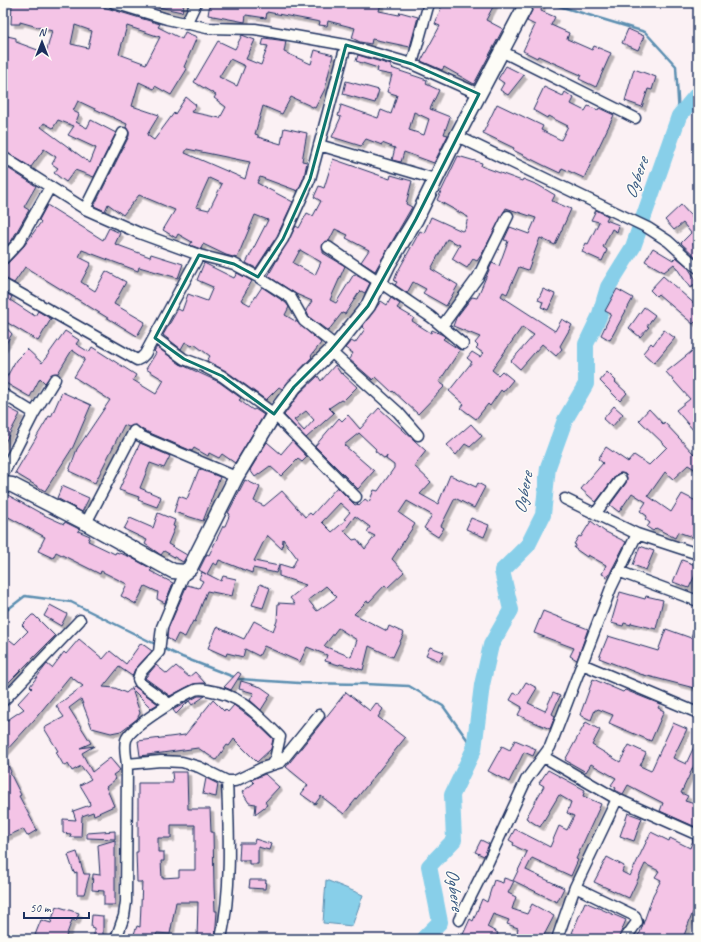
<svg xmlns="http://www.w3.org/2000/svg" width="701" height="942" font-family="Caveat,sans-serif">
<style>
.water{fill:#88cfe9;stroke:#5c8fb1}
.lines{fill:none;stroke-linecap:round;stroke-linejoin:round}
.stream{stroke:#5c8fb1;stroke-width:2.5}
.river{stroke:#88cfe9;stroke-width:16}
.building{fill:#f4c4e6;stroke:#1b2f5e;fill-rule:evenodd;filter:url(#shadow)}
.street-casing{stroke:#1b2f5e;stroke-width:13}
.secondary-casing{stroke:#1b2f5e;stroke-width:17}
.street{stroke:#fdfcf7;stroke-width:10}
.secondary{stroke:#fdfcf7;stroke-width:14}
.marked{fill:none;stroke:#0f766e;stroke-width:3;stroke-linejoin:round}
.labels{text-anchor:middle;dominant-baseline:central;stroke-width:3;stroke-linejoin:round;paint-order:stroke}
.water-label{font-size:18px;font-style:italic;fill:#365781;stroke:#fdfcf7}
</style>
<defs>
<filter id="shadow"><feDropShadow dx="3.5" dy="3.5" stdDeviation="0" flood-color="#0004"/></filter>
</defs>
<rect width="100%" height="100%" fill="#fbf1f4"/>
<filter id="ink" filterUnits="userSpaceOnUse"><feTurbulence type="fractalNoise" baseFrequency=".025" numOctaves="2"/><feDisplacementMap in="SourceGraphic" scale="8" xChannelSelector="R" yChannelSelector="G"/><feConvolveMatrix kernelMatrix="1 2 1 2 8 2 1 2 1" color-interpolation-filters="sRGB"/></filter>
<g filter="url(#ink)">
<path class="water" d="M326,880L363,895L352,926L323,923Z"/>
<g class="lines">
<path class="stream" d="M549,3L645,32L676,66L679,116
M3,613L25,596L71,602L157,645
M163,648L182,657L239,679L299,683L365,684L409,686L443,706L474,749"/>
<path class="river" d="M423,939L440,922L429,866L454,840L452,795L474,749L482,685L491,645L511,610L502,571L528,545L543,515L548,467L565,420L586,384V344L599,317L608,287L633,247L679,116L698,93"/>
</g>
<path class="building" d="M12,3H90L160,24L158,27L182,39L185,32L197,37L184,67L187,69L171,95L155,86L154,89L139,82L132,106L159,115L147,135L154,140L174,113L175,114L186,97L196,105L191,112L220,118L226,107L214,98L216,95L194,82L218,41L235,49L242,35L255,40L246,59L261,65L268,46L262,45L264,38L286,41L284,52L311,64L315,50L333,55L325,89L315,108L291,97L282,114L263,106L255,134L258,135V137L281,144L284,128L307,133L302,161L307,162L304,177L298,191L260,177L257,183L293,202L277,236L256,268L246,263L268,220L255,215L237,258L226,255L203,244L201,249L190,245L192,242L178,234L176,238L163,230L175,210L139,195L123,215L108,204L105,211L94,206L129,136V132L126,127L127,124L78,101L73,111L79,114L76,122L87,128L91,120L116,133L94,177L75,170L66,182L54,173L58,168L52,164L56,157L44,149L31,167L3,151V35L16,38V42L46,53L52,31L20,22V24H11ZM75,25L92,31L88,48L71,44ZM127,26L160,37L146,64L119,54ZM230,59L245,66L237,86L219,77ZM58,120L74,126L68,135L96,148L90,163L41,127L44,123L53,128ZM187,149L250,162L245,179L185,153ZM209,178L222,184L209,210L196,207Z
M154,3H184L182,12L154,6Z
M210,3H381L379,11L399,15L400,12L418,17L410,47L372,39L371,44L360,42L352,38L355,28L328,21L327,26L319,25L320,22L267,12L266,18L246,15L245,22L208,15Z
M443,3H495L486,20L503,29L474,84L444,67L442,70L421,61L440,26L435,24Z
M535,3H542L541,11L555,17L551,25L569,33L567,39L592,50L594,46L611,53L596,87L579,79L581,75L538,56L537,58L523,51L535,25L527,21Z
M628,29L644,36L638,50L622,43Z
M358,55L391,65V68L427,80L426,84L439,90L430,109L450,117L444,134L448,135L434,163L404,152L401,162L392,160L395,148L382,143V145L366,139L361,146L332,137L341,117L338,116L341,105L378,118L381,110L391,114L397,95L387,92L392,75L377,72L378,68L356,61ZM414,112L429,119L424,135L409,130Z
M506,66L524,75L508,95L500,90L504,83L498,79Z
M634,69L656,77L652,90L648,89L642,107L625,101Z
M346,81L379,90L375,103L343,94Z
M544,87L563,96L565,92L574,98L571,104L585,111L588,106L598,110L599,108L614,115L584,178L562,168L560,173L543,165L513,150L514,148L483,133L497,104L543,126L541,130L561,140L568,126L548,116L547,118L533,110Z
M458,156L482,163L481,166L522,181L523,179L538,185L555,195L552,201L571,209L555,245L540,238L528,270L519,267L507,294L503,292L501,296L555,331L562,319L572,325L560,346L562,349L556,356L542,344L520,369L511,361L534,335L522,327L492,370L498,375L502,371L513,380L503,392L501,390L490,406L488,404L476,419L461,408L464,404L449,391L472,362L467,358L472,352L480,357L483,353L476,348L478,346L475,343L480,337L453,326L456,318L472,297L477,298L492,263L499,266L508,241L504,240L510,227L529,234L536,218L506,208L482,254L477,261L473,259L467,268L452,259L460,245L447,239L431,269L458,285L446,306L423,293L426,289L413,282L407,293L395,285L397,282L394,281L397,273L420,231L424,233L431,217L462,231L465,229L468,217L437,200Z
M333,159L390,179L391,175L412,181L406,204L412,207L375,271L361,262L369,250L346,238L348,235L335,229L329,241L323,243V253L345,266L330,300L336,303L354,274L370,283L365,293L361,291L358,294L345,314L342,313L328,331L309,317L306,310L312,301L296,294L268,276L296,226L299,228L307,213L313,216L321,201L314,197L319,186L324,188ZM300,250L321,262L315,275L293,263Z
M3,165L36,186L24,207L29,210L12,240L3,250Z
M47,205L103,240L109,228L120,233L115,244L150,257L151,254L183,264L178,278L139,267L138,271L82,250L79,257L91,263L81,282L95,291L106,271L126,282L114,304L145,322L137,336L25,267L14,283L3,278V265L8,263L24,246L41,222L39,220Z
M681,205L698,224V240L693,244L698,248V259L681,243L691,233L683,223L674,230L665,220Z
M596,210L608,216L606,220L619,225L617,232L612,229L603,247L607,250L602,261L582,252L586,243L588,244L599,222L591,220Z
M653,248L673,260L676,257L687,266L698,283L690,288L674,264L664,272L645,261Z
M204,263L234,278L237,273L252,281L241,300L250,305L262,287L286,303L289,307L285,315L297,322L321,343L311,356L312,357L282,389L279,387L266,400L226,371L207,361L210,356L194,344L192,346L185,342L181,349L163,335L178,309L182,311L188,294L207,301L213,287L197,280Z
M663,276L698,307V319L693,324L658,294L656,296L650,290Z
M543,289L555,294L548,310L541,307L543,302L538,300Z
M617,289L633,298L610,340L601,335L611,314L605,311Z
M6,293L12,297L10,300L35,316L38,311L51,319L38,341L3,320V296Z
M391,298L400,304L397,308L414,318L412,321L431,333L432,330L443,335L445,337L443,339L460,350L439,382L445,386L418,414L393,391L392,392L376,377L373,380L349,359L353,353L345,348L351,341L355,343L365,329L362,327L381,301L387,305Z
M644,307L655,315L647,326L649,327L640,337L629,328Z
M3,324L12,334L3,348Z
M664,330L675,338L654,363L643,353L651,343L653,345Z
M65,331L79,340L76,344L89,352L92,347L136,375L133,380L156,394L164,380L146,369L156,353L154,351L157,347L180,364L219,382L241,398L239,400L253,410L255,409L264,415L235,463L222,454L219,458L209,453L208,456L194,448L192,451L143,430L135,425L129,427L124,425L95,483L69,471L77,449L110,400L74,377L85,359L72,350L58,373L52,374L45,383L40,378L30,397L4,382L16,360L27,349L42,363Z
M698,343V371L692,377L698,384V427L694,431L676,410L690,399L666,372L691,352Z
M335,365L341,374L342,373L357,387L343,401L341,400L329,408L334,413L306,438L284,415L300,393L318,376L321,381ZM306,411L314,420L304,431L294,420Z
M607,372L616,381L615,382L627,393L620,401L600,381Z
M62,392L91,405L73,447L45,491L15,473L49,416L51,417Z
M3,405L20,414L3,446Z
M614,406L623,414L612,427L603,419Z
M379,408L426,451L414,466L431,482L420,494L438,504L450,475L476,487L478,483L485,487L474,508L455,498L441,526L444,528L438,537L424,528L432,515L407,501L399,513L415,524L392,559L404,572L387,588L385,585L369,602L367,601L354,614L387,631L389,626L404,633L393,657L369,646L363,670L340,664L339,665L325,661L327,655L307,647L300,662L264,646L259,656L245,649L243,657L227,653L226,656L208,648L217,627L244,639L254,621L273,631L277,621L278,603L295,604L290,598L306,585L279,576V564L292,568L297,558L283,539L282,549L267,535L254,561L279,566L276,573L253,568L252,573L219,560L217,565L213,563L207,574L221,581L223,576L236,579L232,596L207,591L195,622L193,621L185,637L178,634L174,642L167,638L168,629L187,585L199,588L203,581L199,579L202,572L206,574L199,570L207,554L209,555L223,526H225L230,514L228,513L245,480L260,487L254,501L264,506L282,491L305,517L310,513L312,515L337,487L355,505L357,504L359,506L365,499L369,502L374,490L378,491L394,468V465L386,459L387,456L385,459L375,451L376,449L359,433L344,445L374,471L358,489L315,446L339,418L342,421L348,415L360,429ZM340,503L350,512L344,519L346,520L332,532L322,522ZM355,516L370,527L367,532L375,536L365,549L357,539L353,540L344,531ZM326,586L337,597L317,611L308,600ZM338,628L357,640L351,657L324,646Z
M649,409L663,424L664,422L694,454L698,447V471L688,465L673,479L665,472L648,496L671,512L682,494L698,502V539L678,532L675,538L656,528L653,531L647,527L650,523L645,519L647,516L640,511L646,502L632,493L619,512L610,505L626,483L627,477L625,474L621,473L616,475L596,502L581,489L603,463L598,459L606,447L628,462L634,455L649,465L667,447L639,420Z
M471,424L482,436L470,447L465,444L456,455L447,445Z
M292,441L307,457L302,462L298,459L281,476L270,466L255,477L250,470L267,442L281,454Z
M140,443L170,456L164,468L150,463L140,488L161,497L157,507L138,500L139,497L119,490Z
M199,469L220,477L203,521L174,512L179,496L187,499Z
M62,486L89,498L82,512L57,498Z
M6,494L44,515L64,524L65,522L79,529L78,531L90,536L88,541L115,554L116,552L128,556L152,569L150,571L173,583L165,603L157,599L158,592L145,586L136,604L121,596L127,584L101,571L100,574L56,552L53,558L38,551L45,537L3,514V499Z
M158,513L175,520L173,526L175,527L168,544L187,555L183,562L164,551L161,555L145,544L147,540L124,529L130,518L153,528Z
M471,518L489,525L484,537L466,529Z
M591,521L604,531L626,542L608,577L602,574L606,565L588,555L587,557L574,548L576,545L574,544L579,536L581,537Z
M640,546L654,551L646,570L633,565Z
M682,560L698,566V574L696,573L689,588L673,582Z
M260,584L270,588L263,608L252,605Z
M620,592L645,599L646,596L663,600L656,629L631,623V625L624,623L623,626L611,623Z
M50,605L67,614L61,626L44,616Z
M543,611L588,629L577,660L570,656L574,648L534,633Z
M32,615H34L55,636L3,688V640L6,637L15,644L28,631L22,625Z
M696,619L698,620V689L640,674L599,658L608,636L658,651L666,629L691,638Z
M79,639L103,659L110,651L126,664L141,643L152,651L135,669L132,676L119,667L103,687L115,688L126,693L134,686L158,704L151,708L132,689L140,713L137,719L121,731L111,733L92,728L81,699L69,708L91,743L80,748L94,746L82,753L92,772L110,758L120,770L113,775L116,779L106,787L114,806L94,815L93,812L82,816L81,837H70L71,834L63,833V819L76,820L73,811L90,805L89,800L80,785L91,779L81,766L72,771L68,764L64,766L56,752L58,751L44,728L64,717L56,706L83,686L70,676L34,720L5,752L3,746V723L24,709L18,703L32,688L30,686L47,664L52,668L64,652L66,654Z
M430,647L444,652L440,661L426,655Z
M156,665L167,674L176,666L189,677L195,672L205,683L193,684L170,696L145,678Z
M238,672L241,674L231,690L224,687Z
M593,679L623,692L625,690L660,704L658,708L664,711L651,741L609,723L613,715L598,709L597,710H595L591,720L580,715Z
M241,681L261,687L271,694L261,710L250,700L254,693L239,689Z
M526,682L537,688L528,703L545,711L553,693L560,696L552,714L555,716L550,729L518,715L522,707L510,700L514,693L518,695Z
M346,692L370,711L376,703L383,709L378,717L405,738L344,814L321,796L315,804L301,794L308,785L286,767Z
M198,696H205L192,705L189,701L176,714L173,710Z
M213,700L224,711L225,709L228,712L234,705L235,706L251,718L273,739L271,749L257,762L234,739L229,746L227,745L216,760L198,748L140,756L138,741L185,735Z
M586,722L600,730L592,745L620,762L629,745L646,753L640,766L651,771L673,723L687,729L673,758L686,764L698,738V762L696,761L681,793L688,796L685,801L698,805V828L660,811L663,803L628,785L623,794L615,790L616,788L611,785L616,778L591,764L586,772L565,760Z
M515,740L536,749L533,756L524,752L509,782L488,771L502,746L510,750Z
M3,754L11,772L10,773L21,795L19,796L37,830L27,836L23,829L3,838Z
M548,770L585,790L583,796L601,804L576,859L578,860L571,876L532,858L526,870L564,888L557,902L514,881L508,893L516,897L512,909L527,914L532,904L554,916L542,939H516L518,928L507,924L509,920L493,914L487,927L498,933L495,939H461L470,919L473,921L482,899L487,902L494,880L503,883L504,878L513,881L527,852L513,845L514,843L509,840L515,829L550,847L559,826L567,830L574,816L567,813L571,802L559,795L540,827L526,818L544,786L539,783Z
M172,772H187L188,809H210L211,832H213L214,887L215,911H217L215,939H197L198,902H176L170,934L157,933L154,939H132L137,926L140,927L142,882H137L136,852H138V783H173ZM171,825H195V870H179V877L162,878L161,861H164V852H158V838H171Z
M265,774L279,787L265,802L267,805L255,814L256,804L249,803L242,792L254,783L251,780Z
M206,778L218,784L216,797L203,794Z
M628,813L642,818L634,841L620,836Z
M115,831V839L87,838V833Z
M651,832L669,841L670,838L690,848L693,840L698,841V914L693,912L683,938L634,939L640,933L653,895L661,880L655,877L659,871L645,864L629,898L594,882L607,857L624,866L622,872L630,876Z
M255,839L271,844L269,850L258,847V864H249V860H239L240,843H254Z
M115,840V905H104V891L92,890L93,874L100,875L98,845Z
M481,840L489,844L484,856L475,852Z
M77,852L84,874H90L84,894H77V872L74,873L68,855Z
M250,880H266L265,889L249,888Z
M585,902L626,920L618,939H586L572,933Z
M56,906L79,913L76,921L72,920L65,939H45L35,935L41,920L51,923Z
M92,915L103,916V939H94V928L91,927Z"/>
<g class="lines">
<g class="street-casing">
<path id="street" d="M114,3L167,19L207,28L255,29L346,45L412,64L479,94
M186,24L196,3
M503,52L635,118
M412,64L429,3
M457,136L648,228L668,241L698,268
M319,145L435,179
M3,157L85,209L139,233L199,255L234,264L258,277L291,298L304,321L336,346
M85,209L123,133
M328,247L431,317L463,344
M3,259L19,242L50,187
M258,277L283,239L310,179L346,45
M3,284L137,360L141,358L145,354L199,255
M442,326L478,277L508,216
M155,338L184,359L203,366L222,376L274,414L356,497
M330,351L398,412L418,435
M3,394L34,413
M3,474L34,413L55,379
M565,499L637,534L698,554
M595,514L621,479
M86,523L134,431L140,436L236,477
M618,571L698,601
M582,664L698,713
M3,701L80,620
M168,703L140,683L138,679L140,673L159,652L162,627L185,572
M544,757L617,799L698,835
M127,764L161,761L182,762L199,767L227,781H235L262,768L281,762L319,715
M575,887L635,916L637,922L625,939
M459,920L489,860L526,780L550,747L611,588L637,534
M116,939L124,916L126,902L127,764C126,757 124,747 126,740C130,727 181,696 195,690C197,689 203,689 207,690C241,695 256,713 280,737L275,759L271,765
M221,939C232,887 229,833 227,781
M557,939L575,887L617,799"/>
</g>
<g class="secondary-casing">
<path id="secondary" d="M3,484L12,485L86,523L173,571L185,572L190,568L236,477L274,414L294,387L336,346L368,306L389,263L416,219L457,136L527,3"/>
</g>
<use href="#street" class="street"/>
<use href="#secondary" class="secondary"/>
</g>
</g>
<path class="marked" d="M346,45L412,64L479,94L416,219L368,306L330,351L294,387L274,414L222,376L184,359L155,338L199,255L234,264L258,277L283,239L310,179Z"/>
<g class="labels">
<g class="water-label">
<text transform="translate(636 178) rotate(-71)">Ogbere</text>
<text transform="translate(523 493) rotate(-80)">Ogbere</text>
<text transform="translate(455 889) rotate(82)">Ogbere</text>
</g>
</g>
<rect width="701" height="942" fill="none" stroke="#fdfcf7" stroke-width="16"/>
<rect x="8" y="8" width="685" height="926" fill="none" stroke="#1b2f5e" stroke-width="1.5" filter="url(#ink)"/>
<g transform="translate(42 42)" stroke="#fdfcf7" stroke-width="3" paint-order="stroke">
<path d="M0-3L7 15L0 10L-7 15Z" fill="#1b2f5e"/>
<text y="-6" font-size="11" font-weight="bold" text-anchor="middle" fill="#1b2f5e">N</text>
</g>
<path d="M24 912v6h65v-6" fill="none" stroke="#1b2f5e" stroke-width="2"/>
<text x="30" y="912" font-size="12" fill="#1b2f5e" stroke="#fdfcf7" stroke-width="3" paint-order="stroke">50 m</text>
</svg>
